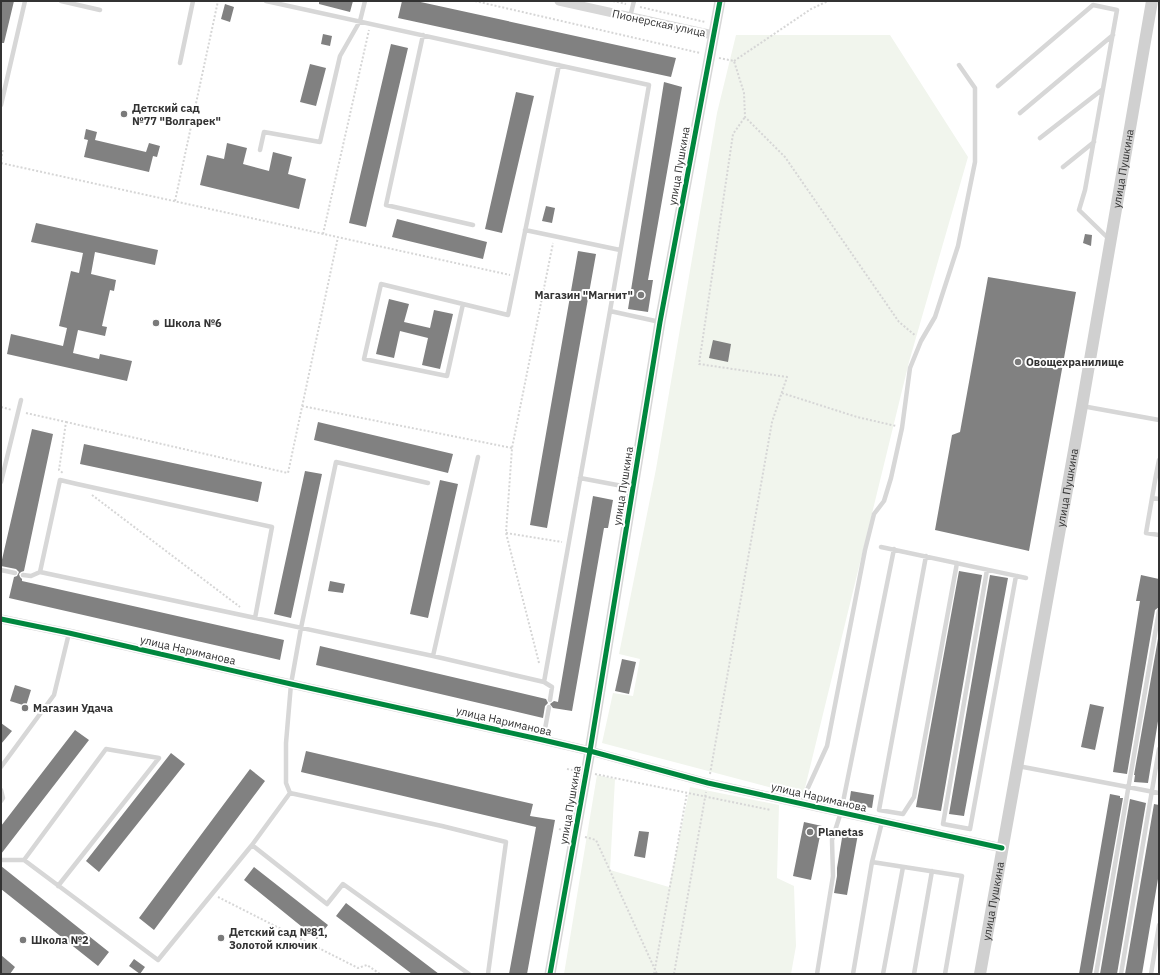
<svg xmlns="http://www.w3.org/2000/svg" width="1160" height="975" font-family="'IBM Plex Sans',sans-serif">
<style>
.green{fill:#f1f5ed}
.building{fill:#818181}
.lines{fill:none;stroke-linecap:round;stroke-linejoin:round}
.path{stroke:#d6d6d6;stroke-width:2;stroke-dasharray:2 2;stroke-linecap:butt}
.service{stroke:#d7d7d7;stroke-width:4.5}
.minor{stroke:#d7d7d7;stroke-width:9}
.tertiary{stroke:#d7d7d7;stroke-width:11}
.secondary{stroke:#d0d0d0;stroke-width:12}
.cycleway-casing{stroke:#fff;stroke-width:8}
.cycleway{stroke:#00873e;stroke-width:5}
.poi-dot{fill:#7a7a7a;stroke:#fff;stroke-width:1.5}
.labels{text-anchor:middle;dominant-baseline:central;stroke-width:4;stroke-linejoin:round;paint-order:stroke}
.street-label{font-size:11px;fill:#333;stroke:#fff}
.poi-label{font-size:11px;font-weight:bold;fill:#333;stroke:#fff;text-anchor:start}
</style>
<rect width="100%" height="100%" fill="#fff"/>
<path class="green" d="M736,35H890L968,157L909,362L803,796L602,743L613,693L633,696L640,659L619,654L656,469L717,113Z
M597,775L615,779L610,870L669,887L690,787L779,805L777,878L794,886L796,946L791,974H564Z"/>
<path class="building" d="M1,1H14L4,43H1Z
M319,1H353L350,12L319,4Z
M402,1H416L676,58L671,77L398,18Z
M225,4L234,7L230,22L221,19Z
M323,34L332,36L330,46L321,44Z
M391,44L408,48L366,227L349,223Z
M310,64L326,68L316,106L300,102Z
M664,82L682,87L648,280H653L648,312L628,309Z
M516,92L534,96L502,233L485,229Z
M86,129L97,132L95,140L146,152L149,143L160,146L157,157L153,156L149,172L84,157L88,140L84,139Z
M227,143L247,148L243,164L269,171L273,152L292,157L288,174L306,179L299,209L200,185L207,155L224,159Z
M546,206L555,208L552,223L542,221Z
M397,219L487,242L483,259L392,237Z
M36,223L158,250L155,265L95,252L91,274L116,280L114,291L110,290L102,326L107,327L105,336L78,330L73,353L99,359L100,354L132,361L127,381L7,354L11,334L63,346L67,328L59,326L71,271L79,273L83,253L31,242Z
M1085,234L1092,235L1091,246L1083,243Z
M578,251L596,254L547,528L530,525Z
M988,277L1076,292L1029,551L935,530L952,435L960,432Z
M389,299L409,304L404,322L430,328L434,310L453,314L440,369L422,365L428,338L400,331L394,358L376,354Z
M713,340L731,344L728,362L709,358Z
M318,422L453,454L448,473L314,440Z
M32,429L53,434L24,571L21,572L19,574L20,577L22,579V581L284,640L280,660L9,598L14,577L17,576L19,572L16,569L1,566V564Z
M84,444L262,482L258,502L80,464Z
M305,471L322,474L291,618L274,614Z
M440,480L458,484L428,618L410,614Z
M593,496L613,500L608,528H604L572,711L553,708L550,704L554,701L558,702Z
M959,571L982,575L941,811L916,807Z
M990,575L1008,578L964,816L949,814Z
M1141,575L1159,579V607L1155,610L1127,774L1113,772L1140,601H1136Z
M330,581L345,584L343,593L328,591Z
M1159,633V715L1148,783L1134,782L1135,775H1134Z
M320,646L546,699L548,703L545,706L543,718L316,665Z
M622,659L636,662L629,694L615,691Z
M15,685L31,690L26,706L10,701Z
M1090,704L1104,707L1095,750L1081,747Z
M1,723L12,731L1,744Z
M75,730L89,740L1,854V826Z
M306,751L533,804L530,816L555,820L527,974H509L536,827L301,772Z
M171,753L185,764L99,872L86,861Z
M250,769L265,781L154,930L139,918Z
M851,791L874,795L872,808L849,804Z
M1110,794L1120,796V798H1123L1092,974H1079Z
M1130,799L1146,803L1117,974H1100Z
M1154,804L1159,805V873L1142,974H1125Z
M804,822L822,826L811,880L793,876Z
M639,831L649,832L645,858L634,856Z
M843,832L858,834L847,895L834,893L837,876V868Z
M1,866L109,952L98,966L1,889Z
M254,867L328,925L317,939L244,880Z
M346,903L439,974H412L336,916Z
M1,955L15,967L10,974H1Z
M134,959L145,967L140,974L129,966Z"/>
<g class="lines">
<path class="path" d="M475,1L700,53
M613,1L626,4
M640,7L705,22
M719,58L734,61L744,93L745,117L785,157L899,322L916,336
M734,61L811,9L828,1
M1,160L3,149
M1,163L510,275
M175,201L218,1
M323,234L369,30
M782,393L857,417L896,426
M302,406L512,448
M1,407L12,410
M26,413L66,422L59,470L63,473
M66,422L288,473L338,237
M92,495L240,607
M506,533L562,542
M539,663L506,533L512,448L553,243
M567,769L577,771
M595,774L771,810
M710,774L772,422L787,377L699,364L733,134L745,117
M559,829L565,831
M585,837L596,840L657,974
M218,897L358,968L367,965L380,974
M654,974L687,793
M674,974L706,792"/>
<path class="service" d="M61,1L100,10
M266,1L649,85L610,311
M630,17L634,1
M423,35L386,205L473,225
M180,63L193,1
M998,86L1093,5L1117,10L1085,190L1079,210L1109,239
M1,105L25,1
M1020,113L1113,35
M1040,138L1103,89
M260,150L264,132L320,142L340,56L360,21L365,1
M1063,167L1094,142
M525,230L620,250
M463,304L447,376L364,359L381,284L508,315L559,65
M1082,406L1159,420
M1159,460L1156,475L1159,476
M1156,475L1152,498L1159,499
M580,478L633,488
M1,482L21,400
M428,483L336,462L301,628L291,684L286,743V783L290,793L442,826L506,842L488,974
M1152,498L1146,533L1159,535
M881,547L1026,578
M926,556L879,810L903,814L914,797L957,563
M1,570L15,573
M987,570L943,824L970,829L1016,576
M40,572L60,480L77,484L272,527L255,618
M23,575L31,576L40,572L433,656L544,682
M433,656L478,457
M550,700L552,687L544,682L610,311L660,322
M543,740L549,707
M1018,766L1159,793
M1,767L54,695L69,633
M1,790L3,798L1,801
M801,803L827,746L865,550L874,514L884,501L891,478L902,428L910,368L921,341L935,317L958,246L975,162V88L959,65
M252,845L290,793
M1,860H24L158,960L252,845L327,904L343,884L469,974
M24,860L106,749L159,758L58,886
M872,862L962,876L945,974
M817,974L833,876L832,840L841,812L894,549
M853,974L872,862L882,822
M883,974L903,867
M914,974L932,871
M1096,974L1159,611
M1121,974L1159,749
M1151,974L1159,925"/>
<path class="minor" d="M559,1L713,35
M1,619L69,633L291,684L543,740L590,751L708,783L1002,848"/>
<path class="tertiary" d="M550,974L590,751L660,322L720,1"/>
<path class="secondary" id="s1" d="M980,974L1082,406L1152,1"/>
<g class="cycleway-casing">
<path id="cycleway" d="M1,619L69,633L291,684L543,740L590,751L708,783L1002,848
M550,974L590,751L660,322L720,1"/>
</g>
<use href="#cycleway" class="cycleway"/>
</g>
<g class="poi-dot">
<circle cx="124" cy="114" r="4"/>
<circle cx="641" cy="295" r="4"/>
<circle cx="156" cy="323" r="4"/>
<circle cx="1018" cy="362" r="4"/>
<circle cx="25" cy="708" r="4"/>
<circle cx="810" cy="832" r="4"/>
<circle cx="221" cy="938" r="4"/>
<circle cx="23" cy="940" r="4"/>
</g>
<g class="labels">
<g class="street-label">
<text transform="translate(659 23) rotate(12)">Пионерская улица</text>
<text transform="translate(679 166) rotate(-80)">улица Пушкина</text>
<text stroke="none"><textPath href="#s1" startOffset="818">улица Пушкина</textPath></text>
<text transform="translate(623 486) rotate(-81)">улица Пушкина</text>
<text stroke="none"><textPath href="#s1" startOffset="494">улица Пушкина</textPath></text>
<text transform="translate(188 650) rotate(13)">улица Нариманова</text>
<text transform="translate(504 721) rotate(13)">улица Нариманова</text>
<text transform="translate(819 797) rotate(13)">улица Нариманова</text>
<text transform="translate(570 805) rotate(-80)">улица Пушкина</text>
<text stroke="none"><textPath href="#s1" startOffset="74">улица Пушкина</textPath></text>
</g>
<g class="poi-label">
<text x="132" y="108">Детский сад<tspan x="132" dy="13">№77 "Волгарек"</tspan></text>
<text x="633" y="295" text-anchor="end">Магазин "Магнит"</text>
<text x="164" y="323">Школа №6</text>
<text x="1026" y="362">Овощехранилище</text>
<text x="33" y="708">Магазин Удача</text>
<text x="818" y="832">Planetas</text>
<text x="229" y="932">Детский сад №81,<tspan x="229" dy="13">Золотой ключик</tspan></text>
<text x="31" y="940">Школа №2</text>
</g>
</g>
<rect width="1160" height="975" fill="none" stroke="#333333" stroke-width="4"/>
</svg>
